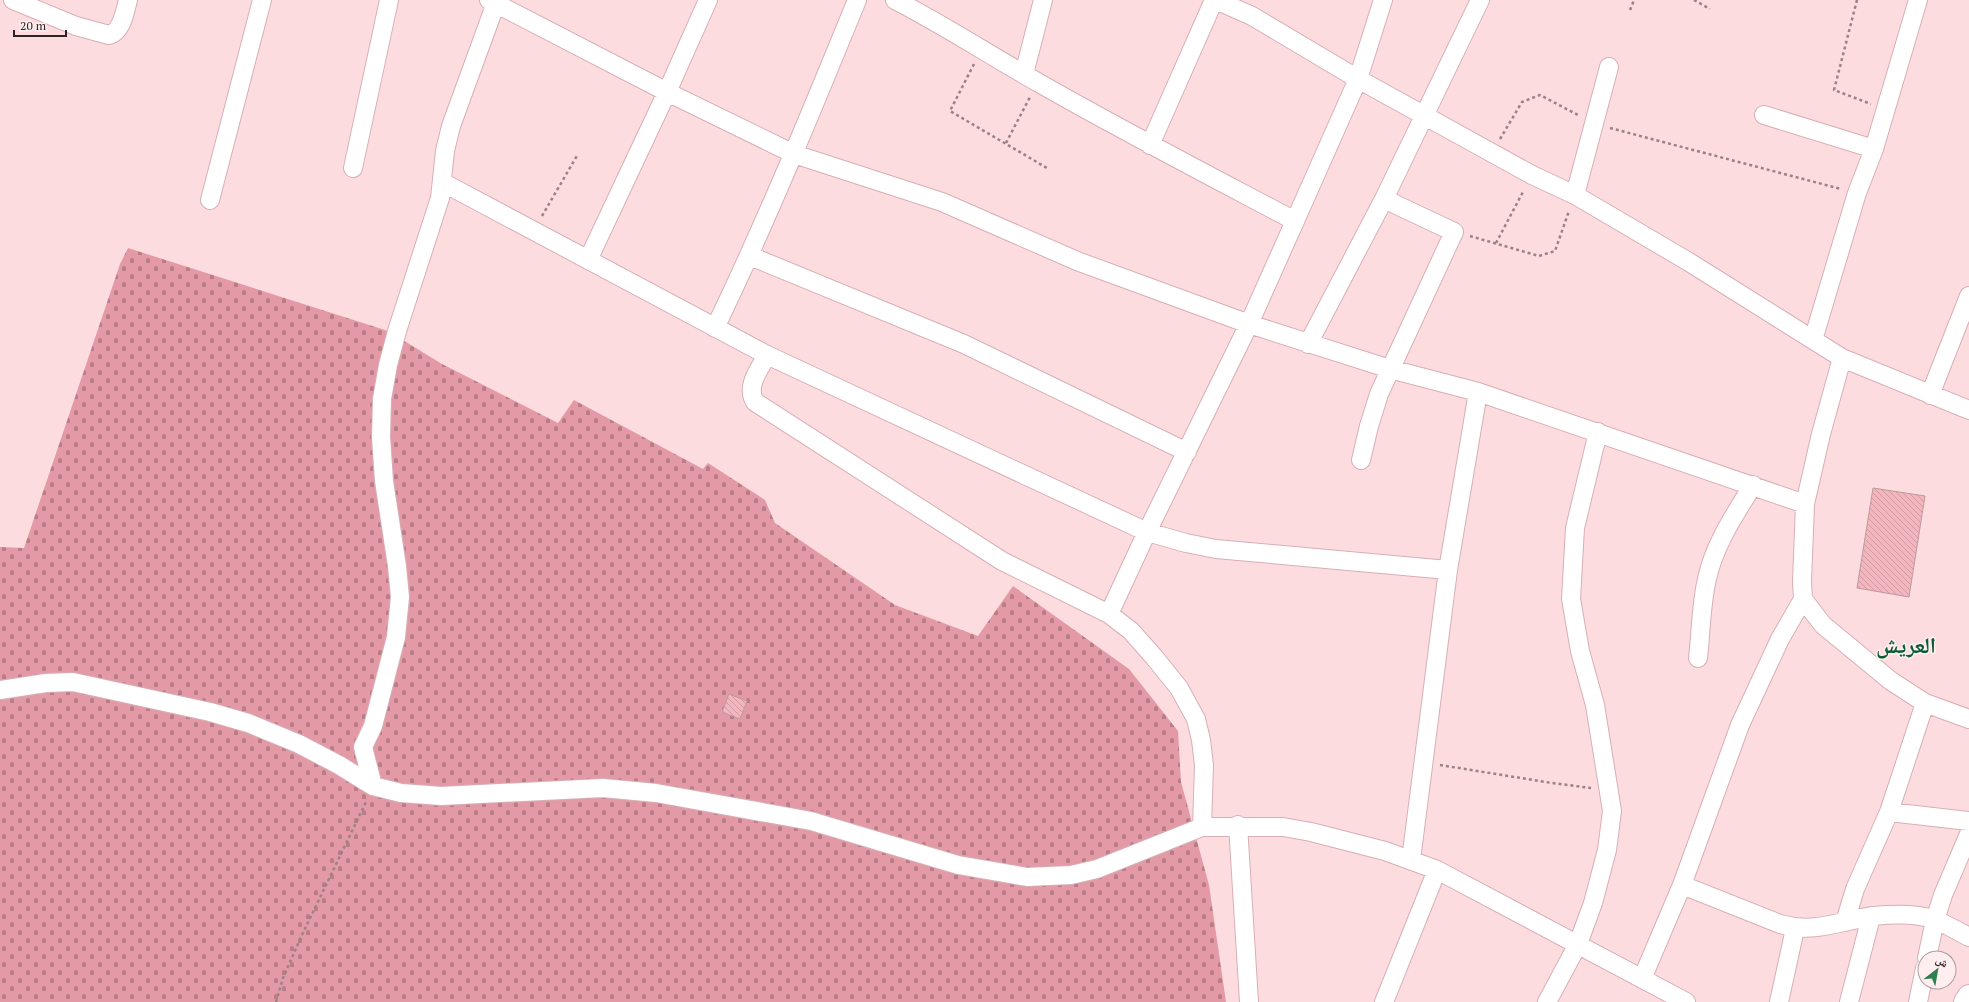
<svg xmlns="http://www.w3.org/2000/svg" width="1969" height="1002" font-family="'PT Serif','Noto Naskh Arabic',serif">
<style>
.cemetery{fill:url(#cemetery-stones)}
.building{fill:url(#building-back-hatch);stroke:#bf989e}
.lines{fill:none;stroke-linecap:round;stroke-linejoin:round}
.minor-casing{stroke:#d7afb5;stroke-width:20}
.tertiary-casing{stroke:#d7afb5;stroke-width:24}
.path{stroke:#9a8285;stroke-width:2.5;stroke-dasharray:3 3;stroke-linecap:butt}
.minor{stroke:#fff;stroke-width:18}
.tertiary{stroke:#fff;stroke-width:22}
.labels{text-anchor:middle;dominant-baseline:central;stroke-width:3;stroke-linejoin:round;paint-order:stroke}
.town-label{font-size:22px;font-weight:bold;fill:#0b5d33;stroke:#feeef0}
</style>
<defs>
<pattern id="cemetery-stones" width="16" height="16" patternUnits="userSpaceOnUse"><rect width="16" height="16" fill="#e49aa6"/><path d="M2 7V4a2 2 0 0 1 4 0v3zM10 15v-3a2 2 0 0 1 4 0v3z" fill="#b97d87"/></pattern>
<pattern id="building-back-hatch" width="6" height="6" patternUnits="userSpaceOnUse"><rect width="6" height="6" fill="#f3b5be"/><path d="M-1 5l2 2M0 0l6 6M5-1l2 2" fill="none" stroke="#d19ba3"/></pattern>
</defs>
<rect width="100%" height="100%" fill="#fddce0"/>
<path class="cemetery" d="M128,248L388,331L442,364L558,423L574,400L703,469L708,463L765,500L775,523L895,605L978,636L1013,586L1129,669L1178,731L1181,782L1209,885L1226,1002H0V547L24,548L120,264Z"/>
<path class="building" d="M1873,488L1925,496L1909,597L1857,588Z
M729,694L747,701L740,719L722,712Z"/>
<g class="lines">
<g class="minor-casing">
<path id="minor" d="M13,0L76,26L109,35C122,32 125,11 128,0
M489,0L667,92L794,154L942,202L1077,261L1249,324L1390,369L1478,392L1805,504
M895,0C944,25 991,56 1039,83C1123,131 1210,176 1295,221
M1216,0L1252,16L1358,79L1532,175L1575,195L1689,262L1842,358L1969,410
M1024,74L1043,0
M1764,115L1874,149
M1150,145L1214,0
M353,168L389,0
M442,182L767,355L1147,532L1186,543L1216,549L1448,570
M1575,195L1609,67
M210,200L262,0
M750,256L964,344L1187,452
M588,260L667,92L708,0
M715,328C767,220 812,110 857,0
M1813,340L1857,193L1874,149L1918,0
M1308,344L1384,199L1480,0
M767,355C760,369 745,386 755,402L1002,561L1109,614L1131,631L1154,657L1179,688L1196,719L1201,740L1204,765L1202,827
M1842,358L1821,434L1805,504L1802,582L1803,599L1823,625L1891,681L1925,703L1969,719
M1930,395L1969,296
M1361,460L1369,426L1379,394L1454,232L1384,199
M1109,614L1147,532L1249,324L1295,221L1358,79L1383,0
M1698,658C1701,632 1701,604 1707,579C1714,545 1735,514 1753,485
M0,690L46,683L73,682L210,712L248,723L299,744L339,765L373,786L401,793L441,796L603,788L656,793L811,821L958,865L1027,877L1071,875L1097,869L1202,827H1283L1311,832L1385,851L1437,870L1686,1002
M373,786L363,747L373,726L396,637L400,597L397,566L384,481L381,437L382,399L388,365L397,331L440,198L445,151L451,126L497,0
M1889,812L1969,821
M1238,825L1249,1002
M1411,860L1448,570L1478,392
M1682,885L1780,924C1814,934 1840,921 1873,916C1893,914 1917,913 1936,920C1947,925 1958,931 1969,937
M1845,922L1855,889L1889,812L1925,703
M1927,958L1935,920L1943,895L1969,834
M1642,979L1682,885L1740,725L1780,639L1803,599
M1384,1002L1437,870
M1547,1002L1578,944L1593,903L1607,850L1612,811L1595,705L1580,651L1571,599L1575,528L1598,432
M1779,1002L1795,929
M1849,1002L1871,917
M1918,1002L1925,968"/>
</g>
<g class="tertiary-casing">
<path id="tertiary" d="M1965,1002L1969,996"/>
</g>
<path class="path" d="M1694,0L1710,9
M1857,0L1834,90L1871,104
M1630,10L1634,0
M974,64L950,111L1047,168
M1610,128L1841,189
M1500,139L1522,102L1540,95L1578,115
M1006,143L1030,97
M542,216L578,154
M1470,236L1539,256L1555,251L1569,211
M1496,243L1524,190
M1440,765L1552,783L1591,788
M276,1002L283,978L301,937L366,802"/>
<use href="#minor" class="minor"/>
<use href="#tertiary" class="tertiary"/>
</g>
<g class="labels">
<g class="town-label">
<text x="1906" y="644">العريش</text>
</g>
</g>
<g transform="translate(1937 970) rotate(31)"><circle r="19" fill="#feeef0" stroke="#ac9c9e"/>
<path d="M0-3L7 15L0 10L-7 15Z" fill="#2f8051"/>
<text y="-6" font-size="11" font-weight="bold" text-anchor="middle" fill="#302123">ش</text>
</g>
<path d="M14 30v6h52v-6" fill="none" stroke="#302123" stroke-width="2"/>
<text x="20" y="30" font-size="12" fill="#302123" stroke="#feeef0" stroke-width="3" paint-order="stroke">20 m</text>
</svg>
